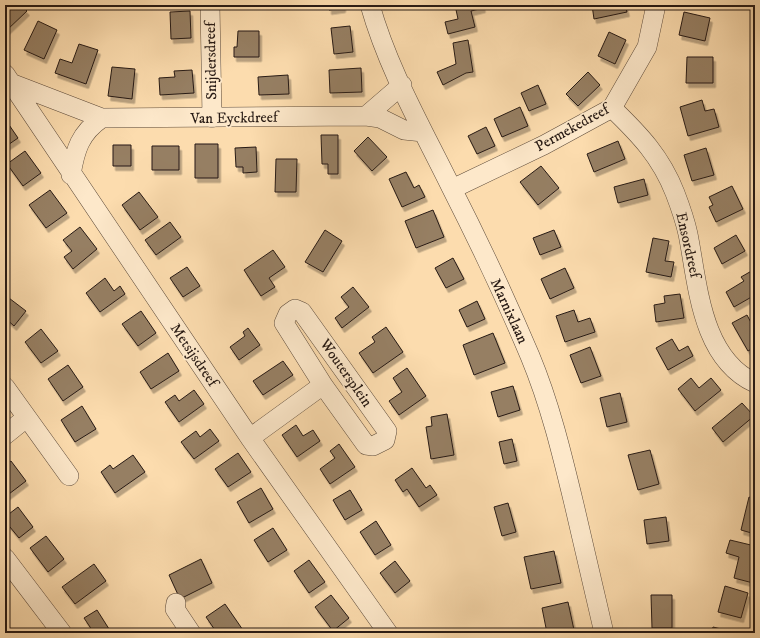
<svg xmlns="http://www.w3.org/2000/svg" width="760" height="638" font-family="'IM FELL DW Pica',serif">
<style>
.building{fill:#967f64;stroke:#271a14;filter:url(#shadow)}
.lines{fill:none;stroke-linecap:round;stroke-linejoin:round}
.minor-casing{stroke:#5c4a3a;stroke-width:20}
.minor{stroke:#fde8ca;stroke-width:19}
.labels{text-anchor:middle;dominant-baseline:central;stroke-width:3.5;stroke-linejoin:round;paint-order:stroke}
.street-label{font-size:15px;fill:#271a14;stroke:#fde8ca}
</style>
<defs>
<filter id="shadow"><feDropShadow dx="2.5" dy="4.5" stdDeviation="0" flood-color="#0004"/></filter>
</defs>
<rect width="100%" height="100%" fill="#fcdcae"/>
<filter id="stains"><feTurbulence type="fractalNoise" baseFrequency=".005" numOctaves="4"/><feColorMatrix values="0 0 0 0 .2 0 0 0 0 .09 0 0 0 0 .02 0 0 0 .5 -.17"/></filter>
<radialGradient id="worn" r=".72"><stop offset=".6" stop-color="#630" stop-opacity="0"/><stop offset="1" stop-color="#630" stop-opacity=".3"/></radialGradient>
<path class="building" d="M5,5H21L27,11L6,31Z
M329,5H343V8L329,10Z
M455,5H482L483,8L471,11L475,27L448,34L445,22L458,19Z
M592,5H625L627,12L594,19Z
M190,11L191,38L171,39L170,12Z
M684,12L710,18L705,41L679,35Z
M38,21L57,30L44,59L24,50Z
M350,26L353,52L334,54L331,28Z
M238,31H259V57H234V47H237Z
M609,32L626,40L615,64L598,56Z
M468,40L473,72L466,73L443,85L437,72L456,64L453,43Z
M79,44L98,50L86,84L55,73L60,59L72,63Z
M687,57H713V83H686Z
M112,67L135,69L132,99L108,96Z
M361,68L362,92L330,93L329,70Z
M192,70L194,93L160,95L159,78L175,77L174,71Z
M588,72L600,85L578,106L566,94Z
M288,75L289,94L259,95L258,77Z
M538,85L546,104L529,111L521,93Z
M702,100L705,111L714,109L719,127L688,136L680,107Z
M520,107L528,126L502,137L494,119Z
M5,119L18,138L5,147Z
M486,127L495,146L477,154L468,136Z
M321,135H338V174H328V164H322Z
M368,137L387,157L372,171L354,151Z
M618,141L625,159L594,172L587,154Z
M195,144H218V178H195Z
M113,145H131V166H113Z
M152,146H179V170H152Z
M256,147L257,172L243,173V167H236L235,148Z
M706,148L714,175L692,181L684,155Z
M25,151L41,173L23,186L7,164Z
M276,159H297L296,192H275Z
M541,166L559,188L538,205L520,182Z
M406,172L414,188L419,185L425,197L402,207L389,179Z
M644,179L648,195L618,203L614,187Z
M732,186L743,209L716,222L709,207L713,205L709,197Z
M50,190L67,213L46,228L29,205Z
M139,192L158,217L140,230L122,205Z
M433,210L444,237L416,248L405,221Z
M170,222L181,237L156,255L145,240Z
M80,227L97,249L73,269L64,257L72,251L63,240Z
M325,230L342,241L323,272L305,262Z
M554,230L561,247L540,255L533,238Z
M736,235L745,251L722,264L714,248Z
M653,238L669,241L665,261L674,262L671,277L646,272Z
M273,250L285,267L269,278L275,287L261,296L244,270Z
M453,258L464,279L446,288L435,268Z
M187,267L200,286L183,297L170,278Z
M565,268L574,288L550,299L541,279Z
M755,269V295L734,307L726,292L744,281L741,277Z
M105,278L114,291L120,286L125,294L100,312L86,293Z
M353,287L369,307L342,328L335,318L349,307L341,297Z
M680,294L684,318L656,322L654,305L665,303L664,296Z
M5,295L26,311L14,326L5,318Z
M477,301L485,319L467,327L459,310Z
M574,310L578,322L590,318L595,332L565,342L556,316Z
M141,311L156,333L138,346L122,324Z
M747,315L755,330V347L748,351L732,323Z
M386,327L403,352L373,373L359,353L375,342L372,337Z
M248,328L260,345L239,360L230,347L245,336L243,332Z
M41,329L58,351L41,363L25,342Z
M493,333L505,363L474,375L463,345Z
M672,339L679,351L688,346L693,356L668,370L656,348Z
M590,347L601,376L581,383L570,355Z
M168,353L179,371L151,389L140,372Z
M283,361L293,375L263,395L253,381Z
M68,365L83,387L63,401L48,379Z
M407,368L426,396L399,415L389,401L402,392L393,378Z
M691,378L699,388L711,378L721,390L695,411L678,389Z
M513,386L520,410L498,417L491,392Z
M194,390L204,404L179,422L165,402L175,395L179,401Z
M620,393L627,422L607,427L600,398Z
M742,403L754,416L723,442L712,428Z
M82,406L96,429L75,442L61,420Z
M447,414L454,455L431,459L426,427L432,426L431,417Z
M296,425L303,436L313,430L320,441L297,457L282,435Z
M210,429L219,441L194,459L181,442L196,431L200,437Z
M512,439L517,461L504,464L499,442Z
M339,444L355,467L330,484L320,469L335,458L330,451Z
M650,450L659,484L638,490L628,455Z
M238,453L251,472L228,487L215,469Z
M133,455L145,472L115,493L101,472L110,465L113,469Z
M11,461L26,481L5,497V465Z
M412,468L426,488L430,485L437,495L419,507L407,489L403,492L395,480Z
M261,488L273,509L249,523L237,502Z
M350,490L362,510L345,520L333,500Z
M749,497L755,499V534L741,530Z
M508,503L516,532L502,536L494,507Z
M18,507L33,527L19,538L5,521V517Z
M666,517L669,541L647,544L644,520Z
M376,521L391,545L375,555L360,532Z
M273,528L287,550L268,562L254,540Z
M46,536L64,559L48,572L30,548Z
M730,540L755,546V576L753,583L734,578L739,557L726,553Z
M554,551L561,583L531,589L524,557Z
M201,559L212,583L180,599L169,575Z
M309,560L325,582L309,593L294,571Z
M395,561L410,581L395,593L380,573Z
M94,564L106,581L75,604L62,587Z
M725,586L748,593L741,618L718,612Z
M331,595L349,618L333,631L315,607Z
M651,595H672V628H652Z
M568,602L574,630L560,633H547L542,608Z
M225,604L245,633H217L206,617Z
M97,610L109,629L102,633H94L84,618Z
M713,627L737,633H711Z"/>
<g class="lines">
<g class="minor-casing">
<path id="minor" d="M210,5L212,118
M370,5C388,69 422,128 451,187C479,242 506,299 530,356C550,404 562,454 574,504C584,547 594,590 604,633
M5,74L250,438L388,633
M11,83L102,118L366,116L380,118L404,130L423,132
M612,108C640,135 661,157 675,193C680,206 685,220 688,234C698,285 701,358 755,383
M366,116L402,85
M71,175C75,150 80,133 102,118
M452,189L544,145L612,108L647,47L656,5
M295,309L302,312L387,431L385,440L373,446L366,445L323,385L284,323L288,314Z
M5,387L69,476
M5,435L26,418
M250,438L323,385
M5,558L62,633
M176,603L175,609L191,633"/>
</g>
<use href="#minor" class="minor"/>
</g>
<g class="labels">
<g class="street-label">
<text transform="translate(211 61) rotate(-91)">Snijdersdreef</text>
<text transform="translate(234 118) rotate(-1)">Van Eyckdreef</text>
<text transform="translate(572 128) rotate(-29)">Permekedreef</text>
<text transform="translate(688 245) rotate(77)">Ensordreef</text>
<text transform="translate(509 311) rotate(65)">Marnixlaan</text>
<text transform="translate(194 355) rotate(56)">Metsijsdreef</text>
<text transform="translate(346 373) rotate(55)">Woutersplein</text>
</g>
</g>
<rect width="760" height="638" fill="none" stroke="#fcdcae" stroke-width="20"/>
<rect x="6" y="6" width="748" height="626" fill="none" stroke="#271a14" stroke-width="2"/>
<rect x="10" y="10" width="740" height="618" fill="none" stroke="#271a14"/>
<rect width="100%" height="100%" filter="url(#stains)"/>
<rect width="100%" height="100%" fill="url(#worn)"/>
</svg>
